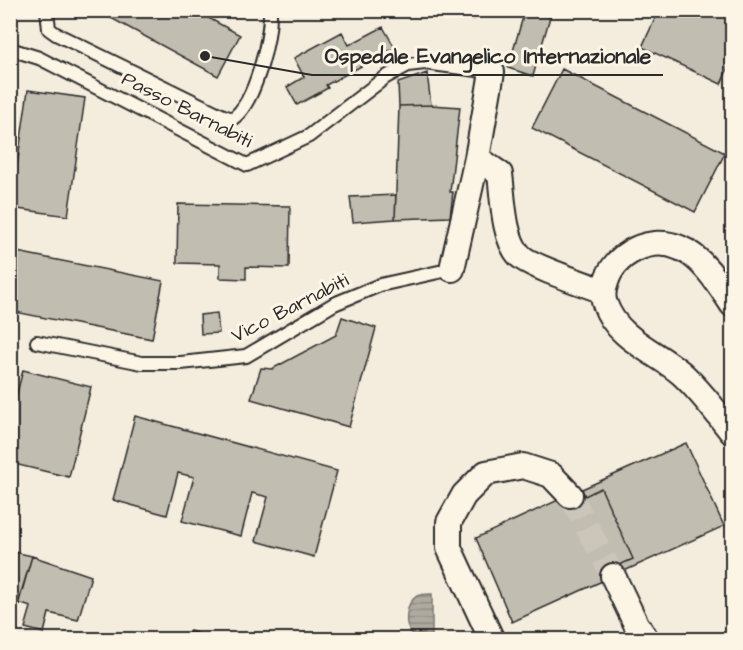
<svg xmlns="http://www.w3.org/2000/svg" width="743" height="650" font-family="'Architects Daughter',sans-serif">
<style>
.water{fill:url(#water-rules);stroke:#7a7771;stroke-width:1.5}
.building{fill:#c2bdb1;stroke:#2b2b2b;stroke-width:1.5}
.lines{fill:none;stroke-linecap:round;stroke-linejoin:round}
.minor-tunnel{stroke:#ccc6ba;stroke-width:24;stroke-dasharray:24 12;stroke-linecap:butt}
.service-casing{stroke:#2b2b2b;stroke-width:16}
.minor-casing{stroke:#2b2b2b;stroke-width:28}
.service{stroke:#fcf5e5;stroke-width:12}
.minor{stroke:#fcf5e5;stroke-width:24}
.labels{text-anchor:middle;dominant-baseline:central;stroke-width:6;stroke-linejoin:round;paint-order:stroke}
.street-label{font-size:20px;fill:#2b2b2b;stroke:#fcf5e5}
.leader{fill:none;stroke:#2b2b2b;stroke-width:2}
.callout-dot{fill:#2b2b2b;stroke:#fcf5e5;stroke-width:2}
.callout-label{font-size:21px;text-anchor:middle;font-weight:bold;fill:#2b2b2b;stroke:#fcf5e5;stroke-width:6;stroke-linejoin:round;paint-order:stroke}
</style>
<defs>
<pattern id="water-rules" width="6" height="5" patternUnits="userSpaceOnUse" patternTransform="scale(1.5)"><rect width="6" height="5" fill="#afaaa0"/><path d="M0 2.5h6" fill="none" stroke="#8f8b83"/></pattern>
</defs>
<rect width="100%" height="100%" fill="#f4edde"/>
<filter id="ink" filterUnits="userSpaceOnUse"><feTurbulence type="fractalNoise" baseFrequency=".0167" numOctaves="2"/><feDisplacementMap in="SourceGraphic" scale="12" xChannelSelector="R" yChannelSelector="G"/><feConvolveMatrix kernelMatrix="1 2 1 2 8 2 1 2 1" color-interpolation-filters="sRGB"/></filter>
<g filter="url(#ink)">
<path class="water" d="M432,594V639C425,640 419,640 413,635C403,626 405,603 417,596C421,594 427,594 432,594Z"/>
<path class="building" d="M63,10H194L240,35L218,76L100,12Z
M473,10H489L474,19Z
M525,10H552L533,76L508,68Z
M659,10H714L732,19V59L721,84L642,47Z
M383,27L395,48L326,85L328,88L297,105L287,87L304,77L294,58L342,32L349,45Z
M562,69L725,153L695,212L532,128Z
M427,73L431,105L399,106L398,83Z
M28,90L85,98L68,216L11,208Z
M431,105L460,107L450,192H453L450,217L395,219L399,106Z
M396,195L395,219L353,222L350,197Z
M178,204L290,206L289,268L246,267V279L220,278V264L177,263Z
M17,252L163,281L152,339L10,311V285Z
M217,313L219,333L201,334L200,315Z
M342,317L376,328L349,427L251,399L261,368L272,369L336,335Z
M23,370L91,387L69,477L10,463V420Z
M135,416L337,471L314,557L256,541L268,497L252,493L241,536L182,521L194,477L178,473L167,515L113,500Z
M686,443L724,526L622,572L619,565L633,559L601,488L585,496L582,489Z
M601,488L633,559L619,565L622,572L512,622L476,538L582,489L585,496Z
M10,551L32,556L15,616L10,614Z
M32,556L91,576L78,620L49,613L44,633L25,628L31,607L18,603Z
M190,631L217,640H187Z"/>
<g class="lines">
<path class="minor-tunnel" d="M570,495L613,576"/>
<g class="service-casing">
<path id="service" d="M47,10L49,29L56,34L221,115L232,119C255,104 271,38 270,10
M10,49L39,58L247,165L309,136L386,77L408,65L425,63L492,72
M37,342L142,363H181L246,356L334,304L380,285L452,269"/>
</g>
<g class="minor-casing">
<path id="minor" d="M477,158L500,174C503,196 503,239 520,256C532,267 585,284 603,291
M452,269L477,158L492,72
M732,304C719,284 702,257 680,248C651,235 615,253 606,282C603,290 602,296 605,304C617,339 655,351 681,373C700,390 716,412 732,432
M613,576L636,624L647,640
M492,640L449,548V522L464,495L486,473L523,466L551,475L570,495"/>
</g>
<use href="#service" class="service"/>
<use href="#minor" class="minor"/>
</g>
</g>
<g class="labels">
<g class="street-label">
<text transform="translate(187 110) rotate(27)">Passo Barnabiti</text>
<text transform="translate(290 308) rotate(-27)">Vico Barnabiti</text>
</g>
</g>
<path class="leader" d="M205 56L312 75H663"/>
<circle class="callout-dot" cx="205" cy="56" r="6"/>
<g class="callout-label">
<text x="488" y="63">Ospedale Evangelico Internazionale</text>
</g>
<rect width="743" height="650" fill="none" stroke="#fcf5e5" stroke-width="36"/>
<rect x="18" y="18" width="707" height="614" fill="none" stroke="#2b2b2b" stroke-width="2" filter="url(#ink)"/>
</svg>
